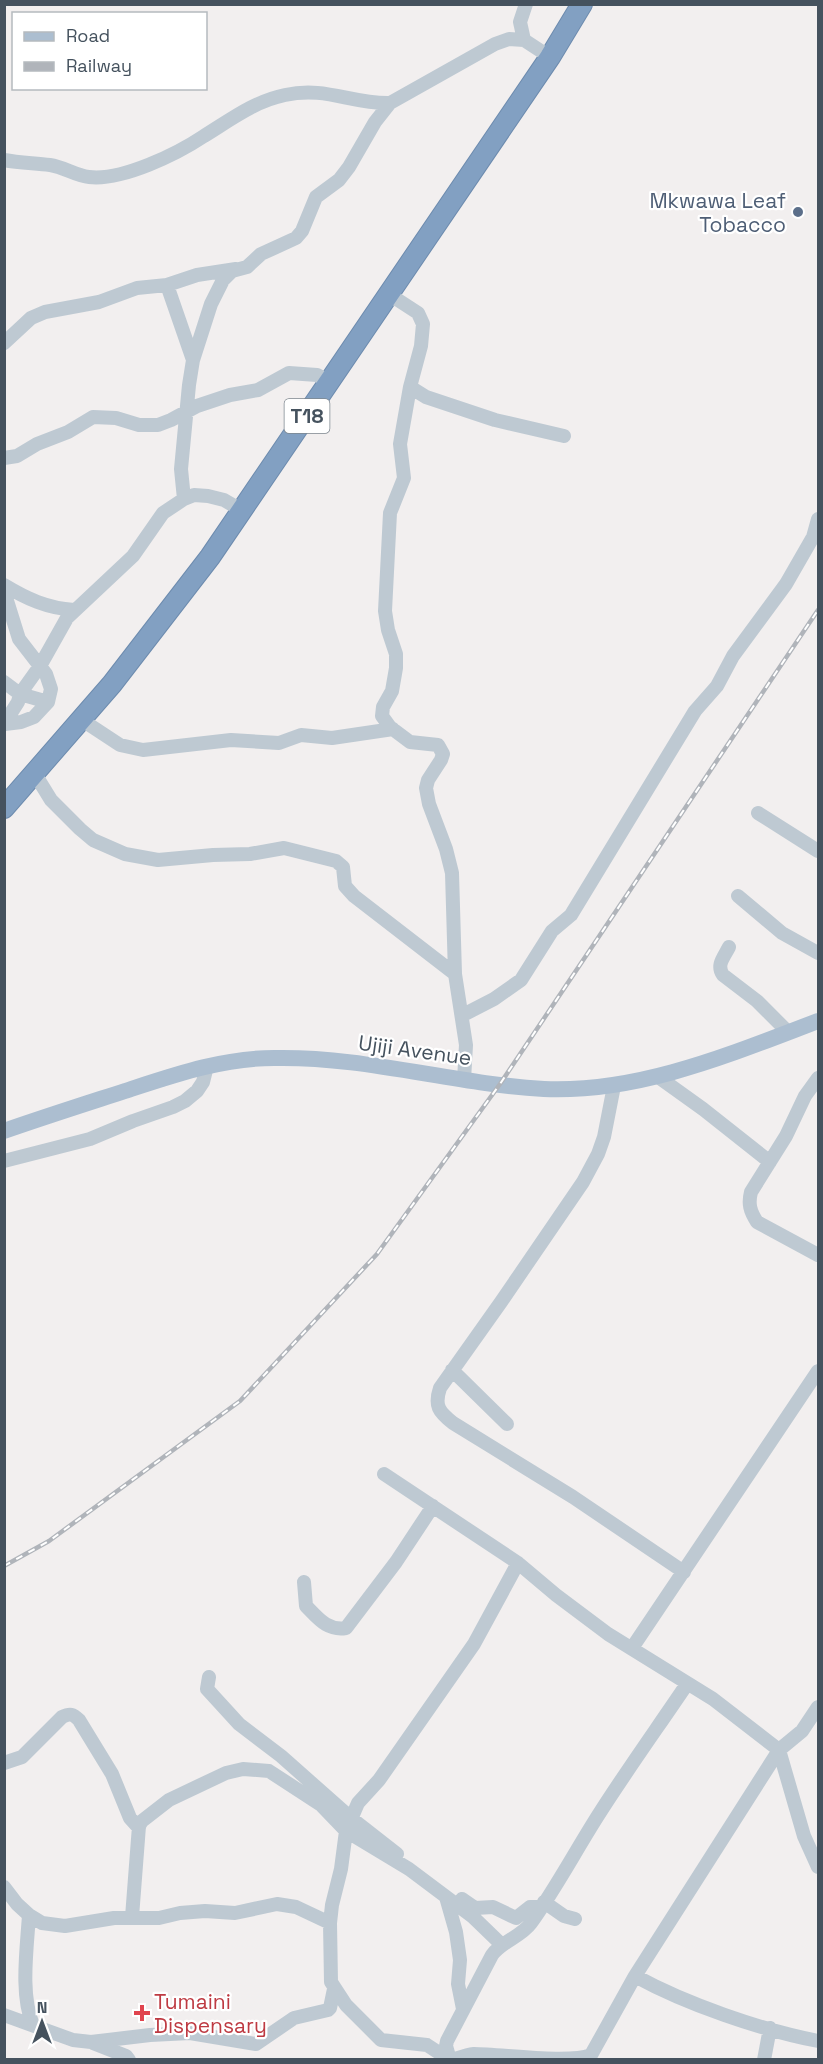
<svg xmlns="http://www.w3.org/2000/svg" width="823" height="2064" font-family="'Space Grotesk',sans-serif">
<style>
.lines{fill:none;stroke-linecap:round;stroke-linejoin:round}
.highway-casing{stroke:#6d8bae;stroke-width:22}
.minor{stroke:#bec9d2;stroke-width:14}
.major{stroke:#acbed0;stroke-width:16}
.highway{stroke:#82a0c2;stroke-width:20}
.rail-casing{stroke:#b0b4ba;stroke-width:4.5}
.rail{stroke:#fff;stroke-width:2;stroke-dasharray:7;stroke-linecap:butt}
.service-dot{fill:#5c6f8a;stroke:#fff;stroke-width:2}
.health-dot{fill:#e0444e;stroke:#fff;stroke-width:2}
.labels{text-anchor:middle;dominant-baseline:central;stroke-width:4.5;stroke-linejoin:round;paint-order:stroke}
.shield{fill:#fff;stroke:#7d868e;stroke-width:1.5}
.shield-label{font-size:20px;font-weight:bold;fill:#45525e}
.service-label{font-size:21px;fill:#4e5e75;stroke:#fff;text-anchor:end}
.street-label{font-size:21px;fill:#45525e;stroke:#fff}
.health-label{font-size:21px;fill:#be3a42;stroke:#fff;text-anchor:start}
</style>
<rect width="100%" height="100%" fill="#f2efef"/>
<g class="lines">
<g class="highway-casing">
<path id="highway" d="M4,808L112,684L210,557L550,57L582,4"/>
</g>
<path class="minor" d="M526,4L520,22L524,40L550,57
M4,160C20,163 35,163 50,165C64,167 76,176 89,177C122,181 177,154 204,136C230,120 255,101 285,95C326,86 351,104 390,103
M167,285L193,360
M387,296L398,300L418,313L423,324L421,346L410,387L400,444L404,478L390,513L385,611L388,630L396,654V668L392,691L383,707L382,716L390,727L410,742L438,745L443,754L441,760L428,780L426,788L429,804L446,849L452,873L455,974L466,1045L464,1080
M4,343L31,318L45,312L99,302L137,288L167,285L197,275L236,269
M410,387L426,397L495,420L564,436
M4,458L17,456L37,444L68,432L93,417L116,418L139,425H158L171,420L197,406L230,395L258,390L289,373L317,375L330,382
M184,499L181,469L189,385L193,360L211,304L223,280L232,271L247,267L261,254L296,238L302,231L316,197L339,180L349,167L375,122L390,103L495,44L509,39L524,40
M4,585C27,599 47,608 74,610
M4,591L19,639L46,674L51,689L48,702L34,717L21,722L5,724
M4,682L20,694L48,702
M82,720L120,745L143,750L231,740L279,743L301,735L332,738L393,729
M4,724L18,702L20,694L40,666L67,618L133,556L163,513L184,499L194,495L208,496L224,500L243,511
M35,774L51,800L80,829L93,840L125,854L158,860L213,855L250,854L284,848L336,861L343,867L345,886L354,896L455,974
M758,813L818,851
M738,896L782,933L818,953
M729,947C724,957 716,965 723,975L757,1001L788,1032
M463,1015L494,999L521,980L552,931L571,915L695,711L717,686L733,656L786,584L813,537L818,519
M657,1076L703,1109L770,1162
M818,1078L805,1096L786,1136L751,1192C748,1204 750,1211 757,1222L818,1255
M614,1086L604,1137L598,1154L583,1182L501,1302L440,1388C434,1406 439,1412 453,1423L573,1497L684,1572
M4,1161L90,1139L133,1121L173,1107L185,1101L197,1091L203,1082L207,1066
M452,1370L507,1424
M384,1474L518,1563L556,1595L608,1634L713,1699L779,1750L804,1836L818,1867
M304,1582L306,1606C318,1618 327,1631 346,1628L396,1562L433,1506
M632,1648L818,1371
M209,1677L207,1689L239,1724L281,1756L351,1818L397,1854
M4,1763L22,1757L62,1717C70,1713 73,1714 79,1720L112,1774L130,1818L139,1828
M4,1887L17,1904L29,1915L42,1923L65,1926L114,1918H159L180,1913L205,1911L235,1913L277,1904L296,1907L330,1923
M446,1897L456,1932L460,1960L458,1984L463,2009
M462,1899L475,1908L493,1907L516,1918L530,1907H541
M544,1902L564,1916L575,1919
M29,1915C27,1948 20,1995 33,2025
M132,1917L139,1826L142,1821L169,1800L226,1773L243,1769L269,1771L321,1805L346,1831L409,1869L473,1917L502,1945
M635,1976C686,2004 761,2030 818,2041
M4,2015L73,2040L91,2042L150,2035L190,2033L256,2044L294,2018L328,2010L330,2008L334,1989
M93,2043L126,2056L129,2060
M450,2060L427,2045L381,2040L346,2005L331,1982L330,1923L332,1905L341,1869L346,1831L358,1803L379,1780L474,1644L518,1563
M450,2060L446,2046L447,2041L492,1955C502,1941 521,1937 531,1923C556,1888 576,1850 599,1814C627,1770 658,1727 687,1684
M451,2060C458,2058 466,2055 474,2054C501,2054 569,2064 591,2055L635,1976L774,1758L779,1750L802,1731L818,1707
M764,2060L770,2028"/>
<path class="major" d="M4,1131C44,1117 85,1104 125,1091C174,1075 222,1058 274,1058C365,1056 454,1084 544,1089C639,1093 731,1054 818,1021"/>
<use href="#highway" class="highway"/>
<g class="rail-casing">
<path id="rail" d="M4,1566L49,1541L240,1401L377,1254L500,1084L818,610"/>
</g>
<use href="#rail" class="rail"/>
</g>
<circle class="service-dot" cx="798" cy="212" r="6"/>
<path class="health-dot" d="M139 2004h6v6h6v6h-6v6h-6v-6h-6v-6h6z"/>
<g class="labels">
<rect class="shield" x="284.5" y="399" width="45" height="34" rx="4.5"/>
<g class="shield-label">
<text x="307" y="416">T18</text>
</g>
<g class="service-label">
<text x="786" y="200">Mkwawa Leaf<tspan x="786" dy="24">Tobacco</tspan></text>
</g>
<g class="street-label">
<text transform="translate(415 1050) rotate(8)">Ujiji Avenue</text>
</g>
<g class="health-label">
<text x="154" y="2001">Tumaini<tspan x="154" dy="24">Dispensary</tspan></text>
</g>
</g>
<rect width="823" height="2064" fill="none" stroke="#45525e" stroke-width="12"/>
<rect x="12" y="12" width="195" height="78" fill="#ffffff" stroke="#b5babf" stroke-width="1.5"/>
<rect x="24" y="32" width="30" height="9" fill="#acbed0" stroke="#b5babf" stroke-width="1.5"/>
<text x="66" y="42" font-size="18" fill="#45525e">Road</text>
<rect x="24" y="62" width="30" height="9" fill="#b0b4ba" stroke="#b5babf" stroke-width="1.5"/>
<text x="66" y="72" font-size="18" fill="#45525e">Railway</text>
<g transform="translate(42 2022)" stroke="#ffffff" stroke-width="4.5" paint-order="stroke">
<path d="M0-4.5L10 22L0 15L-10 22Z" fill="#45525e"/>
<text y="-9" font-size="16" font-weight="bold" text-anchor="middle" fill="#45525e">N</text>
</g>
</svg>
